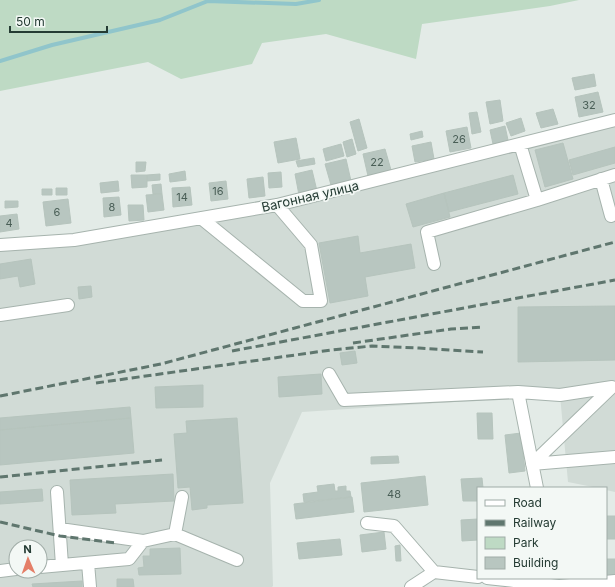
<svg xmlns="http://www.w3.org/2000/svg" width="615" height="587" font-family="Inter,sans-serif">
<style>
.built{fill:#d1dbd6;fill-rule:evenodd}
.green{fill:#bedac4}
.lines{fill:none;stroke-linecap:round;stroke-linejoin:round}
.stream{stroke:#90c5cb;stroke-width:4}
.building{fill:#b8c6c0;stroke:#b6c4bd}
.minor-casing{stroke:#a6b3ad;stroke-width:14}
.minor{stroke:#fff;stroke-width:12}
.rail{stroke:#5f766e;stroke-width:3;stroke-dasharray:8 4;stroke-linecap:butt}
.labels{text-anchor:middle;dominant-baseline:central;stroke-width:3.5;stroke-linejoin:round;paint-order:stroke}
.number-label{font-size:11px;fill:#495e56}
.street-label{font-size:13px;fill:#243b33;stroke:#f3f8f5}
</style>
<rect width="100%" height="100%" fill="#e3ebe7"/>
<path class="built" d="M615,120V492L606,490V488H598L568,482L560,395L302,412L270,483L273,586L272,587H0V246L278,205ZM16,547H40V571H16Z"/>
<path class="green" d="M0,0H579L550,6L422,24L416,59L326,34L262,43L252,64L181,79L148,62L0,91Z"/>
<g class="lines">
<path class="stream" d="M0,61L52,45L160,20L208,1L296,4L319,0"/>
</g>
<path class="building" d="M594,74L596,86L575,90L572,78Z
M598,92L603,112L579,117L575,97Z
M500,100L503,121L490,124L486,102Z
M553,109L558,124L541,128L536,113Z
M477,112L481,132L472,134L469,113Z
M521,118L525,131L511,136L506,123Z
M359,119L367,148L358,151L350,122Z
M505,126L508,140L493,144L490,130Z
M467,127L471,148L450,152L446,131Z
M422,131L423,137L411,140L410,134Z
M296,138L300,159L278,163L274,142Z
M352,139L356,154L347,157L343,142Z
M431,142L434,159L415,162L412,146Z
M563,143L573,179L545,187L535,150Z
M341,144L344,156L326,161L323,149Z
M615,147V163L573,175L569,160Z
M385,149L391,170L368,176L363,154Z
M314,158L315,164L298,167L296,161Z
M346,159L351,181L331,185L325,164Z
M136,162H146L145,171L136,172Z
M312,170L317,191L299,195L295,174Z
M185,171L186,180L170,182L169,174Z
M281,172L282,187L269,188L268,173Z
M160,174V180L147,181V175Z
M131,175H147V187L132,188Z
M513,175L518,194L449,212L444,193Z
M263,177L265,196L249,198L247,179Z
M118,181L119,191L101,193L100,183Z
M226,181L228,199L211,201L209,183Z
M161,184L162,194H153L152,185Z
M190,187L192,205L173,207L172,188Z
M56,188H67V195H56Z
M42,189H52V195H42Z
M444,193L450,217L413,227L406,204Z
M162,194L164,210L148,212L146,195Z
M119,197L121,215L104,217L103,198Z
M68,199L71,223L46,226L43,202Z
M5,201H18V207L5,208Z
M128,205H143L144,220L129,221Z
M17,214L19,229L0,232V216Z
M358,236L360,253L411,244L415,268L365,277L368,296L330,303L319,243Z
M31,259L35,284L20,287L18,276L0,279V264Z
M91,286L92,297L79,299L78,287Z
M615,306V360L518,362V307Z
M355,351L357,363L342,365L340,353Z
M321,374L322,394L279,397L278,377Z
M203,385V407L156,408L155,387Z
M130,407L131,418L0,430V418Z
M477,413H492L493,439H478Z
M131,418L134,453L0,465V430Z
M237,418L243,503L207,505V508L192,510L190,487L178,488L174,434L187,433L186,421Z
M521,433L525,471L509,473L505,435Z
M398,456L399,463L371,464V457Z
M173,474L174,501L115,504L116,513L72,515L70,480Z
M425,476L428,505L364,512L361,483Z
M482,478L483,488H478V501H463L461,479Z
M334,484L335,491H338V487L346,486V491H350L351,497L304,502L303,494L318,492L317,486Z
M42,489L43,501L0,504V492Z
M352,497L354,512L296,519L294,504Z
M606,516H615V539H606Z
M478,519V540L462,541L461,520Z
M384,532L386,549L362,552L360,535Z
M340,539L342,555L299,559L297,543Z
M400,545L401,561H396L395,546Z
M180,548L181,574L139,575L138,568L144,567L143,556H150V549Z
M606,559H615V578L562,582V578H606Z
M117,579H133L134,587H117Z
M82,581V587H33L32,584Z"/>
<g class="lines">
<g class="minor-casing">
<path id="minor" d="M520,144L537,200
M601,179L611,216
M201,218L303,301H321L311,245L277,205
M0,245L74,240L277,205L615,120
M434,264L427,232L537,200L615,175
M0,315L68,305
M329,374L344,400L518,392
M532,464L612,387L560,395L518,392L537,488
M532,464L615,457
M57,492L62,565
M367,523L394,526L434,572L478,577
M60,529L143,541
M175,534L237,560
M88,563L90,587
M40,567L129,559L143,541L175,534L182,497
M0,571L16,569
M487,578L559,586L615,581
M411,587L434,572"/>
</g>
<use href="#minor" class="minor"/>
<path class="rail" d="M353,343L451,329L482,327
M232,351L615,280
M96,383L331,350L372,346L419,348L483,352
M0,396L161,364L615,242
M0,477L162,460
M0,522L60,536L116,543"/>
</g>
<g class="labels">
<g class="number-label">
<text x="589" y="105">32</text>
<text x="459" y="139">26</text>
<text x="377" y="162">22</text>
<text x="218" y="191">16</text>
<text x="182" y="197">14</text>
<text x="112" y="207">8</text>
<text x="57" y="212">6</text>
<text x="9" y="223">4</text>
<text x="394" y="494">48</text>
</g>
<g class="street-label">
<text transform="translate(310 196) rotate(-13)">Вагонная улица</text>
</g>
</g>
<rect x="477" y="487" width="130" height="92" fill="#f3f8f5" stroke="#a0aca7"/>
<rect x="485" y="500" width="20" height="6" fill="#ffffff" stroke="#a0aca7"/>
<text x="513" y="507" font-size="12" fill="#243b33">Road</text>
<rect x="485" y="520" width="20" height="6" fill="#5f766e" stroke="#a0aca7"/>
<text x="513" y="527" font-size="12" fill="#243b33">Railway</text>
<rect x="485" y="537" width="20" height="12" fill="#bedac4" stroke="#a0aca7"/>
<text x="513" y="547" font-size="12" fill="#243b33">Park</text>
<rect x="485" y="557" width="20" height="12" fill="#b8c6c0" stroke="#a0aca7"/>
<text x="513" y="567" font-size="12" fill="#243b33">Building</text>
<g transform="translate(28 559) rotate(358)"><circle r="19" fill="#f3f8f5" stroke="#a0aca7"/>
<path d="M0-3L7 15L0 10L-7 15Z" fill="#e47e67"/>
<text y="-6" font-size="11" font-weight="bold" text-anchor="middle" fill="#243b33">N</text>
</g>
<path d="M10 26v6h97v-6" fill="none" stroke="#243b33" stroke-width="2"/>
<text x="16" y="26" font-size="12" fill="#243b33" stroke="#f3f8f5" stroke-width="3" paint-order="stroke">50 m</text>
</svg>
